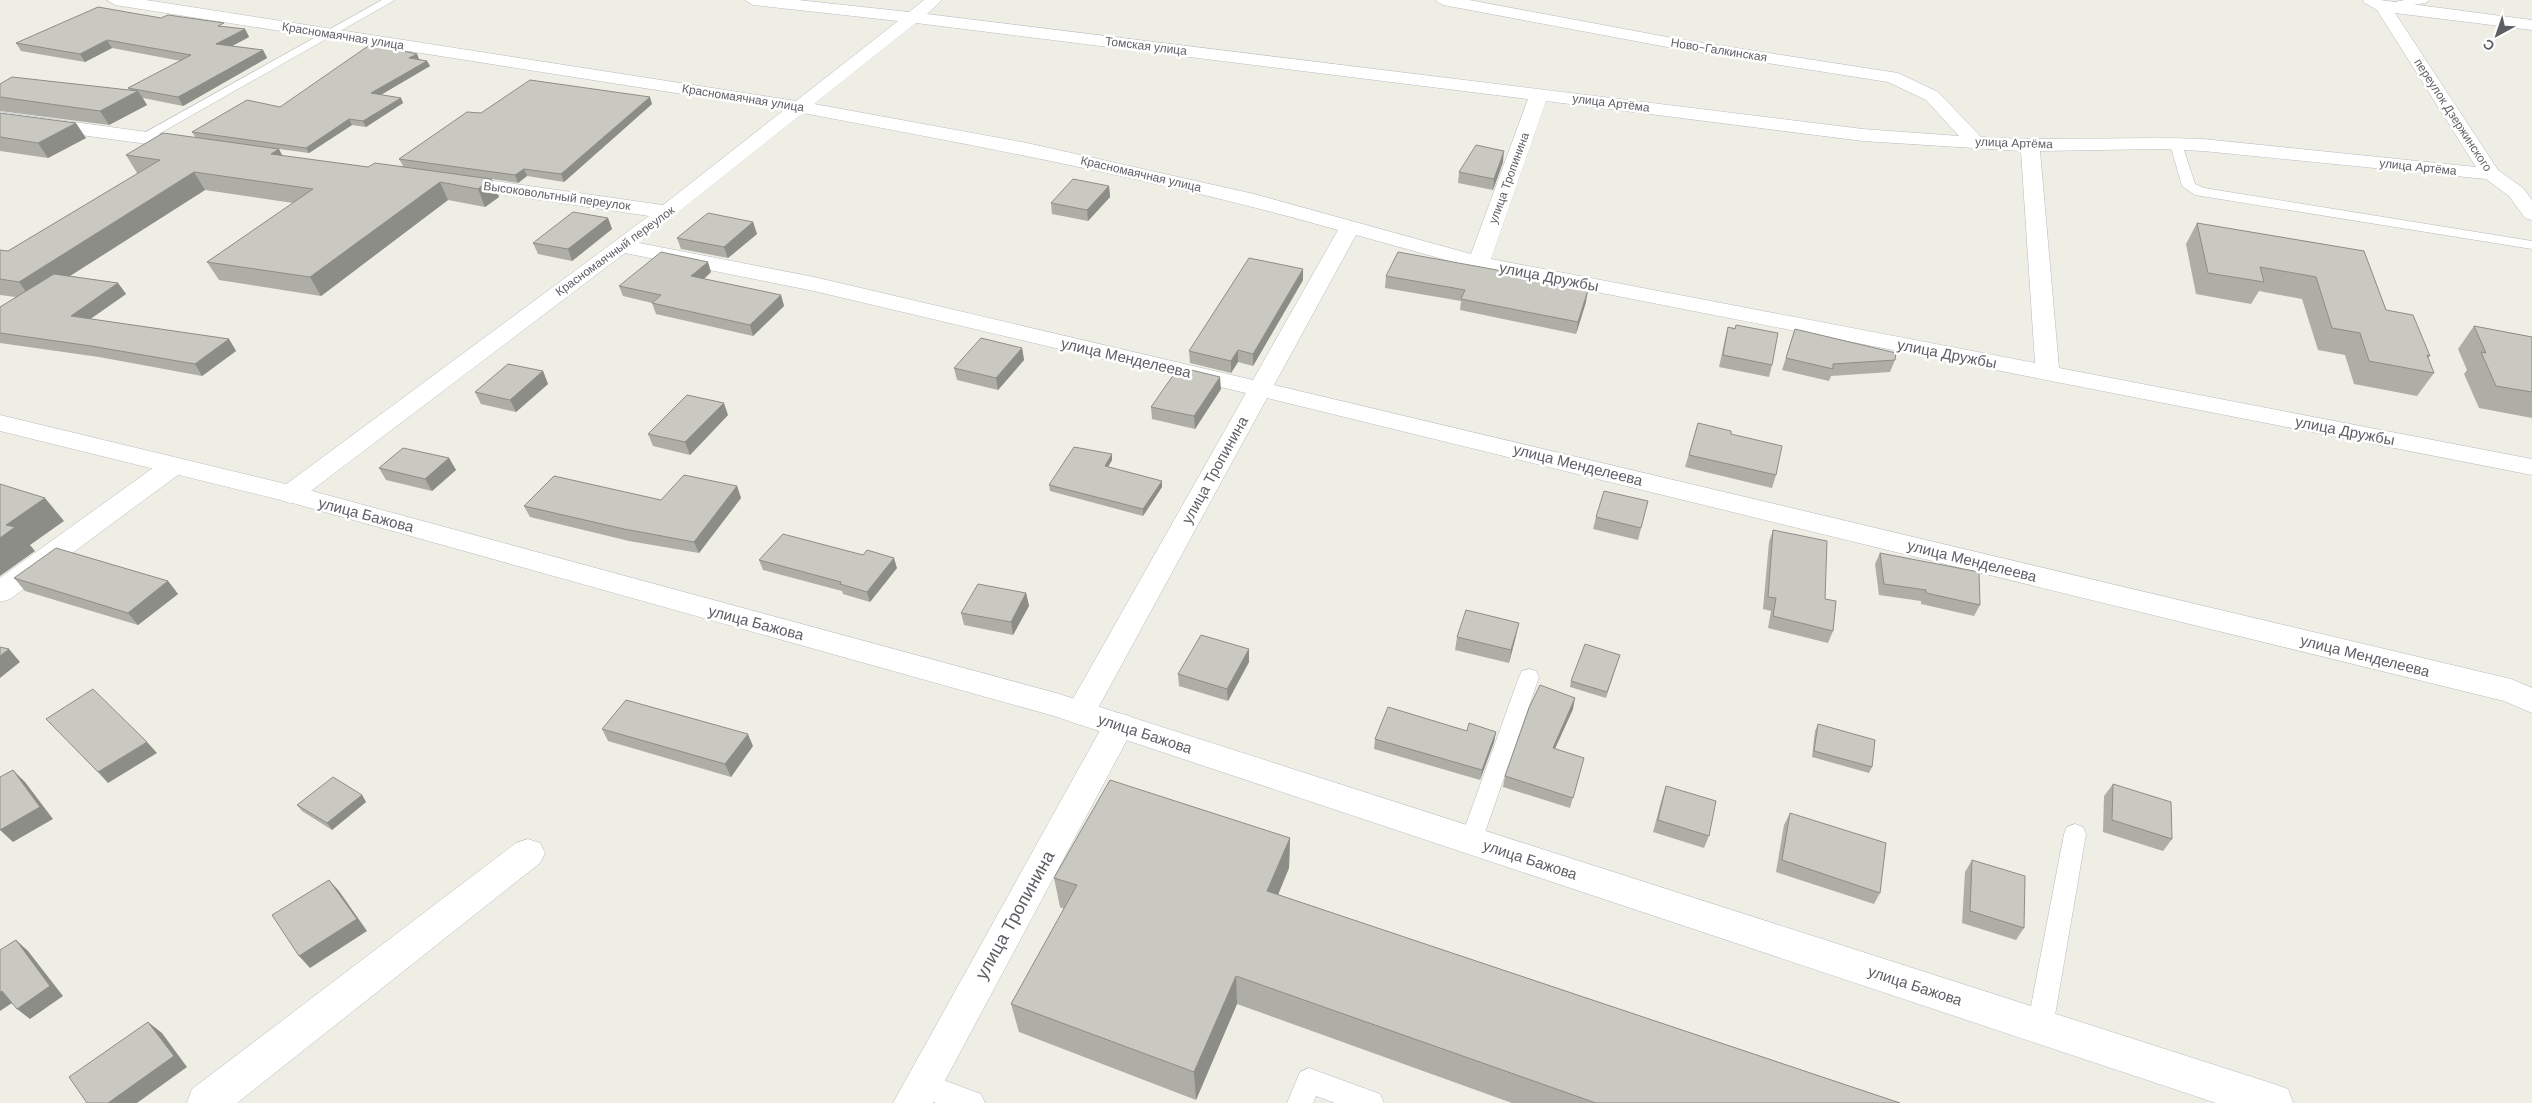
<svg xmlns="http://www.w3.org/2000/svg" width="2532" height="1103" font-family="'DM Sans',sans-serif">
<style>
.lines{fill:none;stroke-linecap:round;stroke-linejoin:round}
.lane-casing{stroke:#b7b9bf;stroke-width:1}
.street-casing{stroke:#b7b9bf;stroke-width:1}
.secondary-casing{stroke:#b8bac1;stroke-width:1}
.lane{fill:#fff;fill-rule:evenodd}
.street{fill:#fff;fill-rule:evenodd}
.secondary{fill:#fff;fill-rule:evenodd}
.wall{fill:#aeada6}
.shaded-wall{fill:#8d8d87}
.building{fill:#cac9c1;stroke:#8d8d87}
.labels{text-anchor:middle;dominant-baseline:central;stroke-width:5;stroke-linejoin:round;paint-order:stroke}
.far-street-label{font-size:12px;fill:#5d5f65;stroke:#fff}
.street-label{font-size:15px;fill:#5d5f65;stroke:#fff}
.near-street-label{font-size:18px;fill:#5d5f65;stroke:#fff}
</style>
<rect width="100%" height="100%" fill="#efeee5"/>
<g class="lines">
<g class="lane-casing">
<path id="lane" d="M382,0H395L148,140L143,141L137,137Z
M2405,0H2430L2425,3L2383,10L2377,7L2379,5Z
M2176,140L2182,144L2195,184L2204,188L2532,241V249L2195,195L2182,186L2170,144Z
M1529,669L1536,671L1539,677L1482,841L1479,848L1471,851L1463,848L1460,841L1519,677L1522,671Z
M2075,824L2083,827L2086,834L2053,1027L2049,1035L2040,1039L2031,1035L2027,1027L2064,834L2067,827Z
M1309,1068L1380,1094L1384,1103H1335L1316,1096L1313,1103H1287L1300,1072Z
M922,1072L981,1094L985,1103H936L913,1094L909,1085L913,1076Z"/>
</g>
<g class="street-casing">
<path id="street" d="M107,0H146L796,101L898,21L753,5L745,0H798L909,12L924,0H942L927,14L1863,129L1959,136L1926,100L1888,82L1678,49L1443,5L1435,0H1469L1678,39L1898,73L1938,92L1981,137C2055,142 2129,136 2203,139L2476,167L2377,10L2363,2L2364,0H2380L2532,20V30L2395,13L2498,170L2523,188L2532,200V220L2525,218L2509,196L2486,179L2203,151L2161,149L2040,151L2059,368L2532,459V475L1479,269L1356,235L1274,385L2511,679L2532,688V713L2504,701L1267,398L1091,721L1080,725L1069,721L1065,713L1246,393L814,291L625,253L299,500L290,503L281,500L277,494L281,488L649,216L459,188L452,186L449,182L452,178L459,176L663,205L784,110L115,5ZM916,23L1528,99L1471,254L1254,194L1027,143L814,104ZM1546,101L1863,141L2021,151L2035,363L1491,259ZM803,113C983,147 1162,180 1338,230L1253,380L814,277L639,243Z
M0,112L191,138L198,140L201,144L198,148L191,150L0,124Z
M173,458L182,460L186,466L182,472L10,599L0,602V578L164,460Z
M1119,713L1130,716L1135,725L933,1103H893L1108,716Z
M528,839L540,843L545,853L540,863L237,1103H187L192,1089L516,843Z"/>
</g>
<g class="secondary-casing">
<path id="secondary" d="M0,415L290,485L1056,693L2274,1084L2288,1089L2293,1103H2216L1054,716L289,502L0,431Z"/>
</g>
<use href="#lane" class="lane"/>
<use href="#street" class="street"/>
<use href="#secondary" class="secondary"/>
</g>
<path class="wall" d="M161,18L245,29L249,37L232,46L263,50L267,58L183,106L143,98L147,105L109,125L0,111V84L129,90L128,88L181,61L112,48L85,62L21,51L16,43Z
M417,54L419,59L427,61L430,66L380,95L401,98L403,103L366,127L352,125L309,153L279,149L282,156L368,167L403,166L399,159L481,113L652,104L564,182L527,176L518,183L492,179L499,197L485,207L448,200L321,296L219,280L207,262L293,203L205,190L70,276L118,283L126,294L90,319L229,339L236,351L202,376L99,357L0,343V307L16,297L0,295V250L8,251L139,173H137L126,155L196,138L192,132L280,107Z
M0,113L86,138L48,158L0,151Z
M1503,162L1493,190L1458,183L1459,172Z
M1109,186L1110,197L1088,221L1052,214L1051,203Z
M608,218L612,229L572,261L538,254L533,243Z
M753,222L757,234L728,258L681,249L677,238Z
M2197,223L2364,251L2386,310L2430,356L2428,358L2434,373L2417,396L2354,384L2345,355L2318,350L2302,299L2259,291L2251,304L2196,294L2186,244Z
M711,272L704,279L781,295L784,306L753,336L656,314L652,303L623,296L619,286Z
M1386,276H1530V280L1586,302L1576,334L1460,310L1461,301L1385,288Z
M1303,280L1253,366L1238,362L1231,373L1190,363L1189,351Z
M1736,325L1772,365L1769,377L1719,367L1725,339L1728,327L1735,328Z
M2474,326L2532,337V418L2479,408L2464,374L2467,370L2458,349Z
M1795,329L1895,360L1890,372L1831,376L1829,381L1782,370Z
M1022,348L1024,360L998,390L957,380L954,368Z
M543,371L548,384L516,412L481,404L475,392Z
M1221,389L1195,429L1152,419L1151,407Z
M728,415L690,455L653,446L648,434Z
M1698,423L1776,475L1772,488L1685,467Z
M1112,454V460L1108,467L1162,487L1143,516L1050,491L1049,485Z
M449,458L456,470L432,491L386,480L379,468Z
M737,486L741,498L699,553L629,541L530,517L524,506L661,500Z
M1648,501L1638,540L1593,529L1596,517Z
M1773,530L1825,599L1833,631L1828,643L1768,628L1771,611L1763,609L1769,542Z
M1880,553L1980,605L1974,616L1921,604V601L1879,595L1875,564Z
M759,560L897,568L870,602L843,594L842,591L763,570Z
M14,578L168,581L178,594L138,625L25,591Z
M1026,593L1029,606L1013,635L964,625L961,613Z
M1516,636L1509,663L1455,650L1457,637Z
M1249,649V662L1228,701L1179,686L1178,674Z
M1618,661L1606,698L1570,687L1571,681Z
M1573,709L1555,749L1584,758L1570,808L1503,787L1505,776Z
M1818,724L1872,767L1869,773L1812,757L1815,731Z
M602,729L753,746L731,777L608,741Z
M1496,732L1494,742L1480,780L1374,749L1375,739Z
M2113,784L2172,839L2163,851L2103,832L2104,796Z
M1666,786L1709,836L1704,848L1653,832L1662,798Z
M362,795L366,802L332,830L302,811L297,805Z
M1790,813L1880,893L1874,904L1776,872L1784,825Z
M1290,838L1289,868L1278,895L1900,1103H1512L1237,1004L1196,1100L1019,1032L1011,1004L1064,909L1060,907L1054,878Z
M1972,860L2024,928L2016,940L1962,923L1965,872Z"/>
<path class="shaded-wall" d="M245,29L249,37L221,52L216,44Z
M107,40L112,48L85,62L80,54Z
M263,50L267,58L183,106L178,97Z
M417,54L419,59L409,58Z
M427,61L430,66L374,99L371,93Z
M138,91L147,105L109,125L100,111Z
M650,97L652,104L564,182L561,174Z
M401,98L403,103L366,127L363,121Z
M349,119L352,125L309,153L306,148Z
M76,123L86,138L48,158L38,143Z
M279,149L288,167L271,154Z
M1504,151L1503,162L1493,190L1494,179Z
M524,169L527,176L518,183L515,175Z
M194,172L205,190L32,300L19,282Z
M491,179L499,197L485,207L478,189Z
M440,182L448,200L321,296L310,277Z
M1109,186L1110,197L1088,221L1087,210Z
M608,218L612,229L572,261L568,249Z
M753,222L757,234L728,258L724,247Z
M708,262L711,272L695,287L691,276Z
M1303,269V280L1253,366V354Z
M118,283L126,294L79,327L71,316Z
M1588,290L1586,302L1576,334L1578,322Z
M781,295L784,306L753,336L750,325Z
M229,339L236,351L202,376L195,364Z
M1022,348L1024,360L998,390L996,378Z
M1238,350V362L1231,373V361Z
M543,371L548,384L516,412L510,400Z
M1220,377L1221,389L1195,429L1194,416Z
M724,403L728,415L690,455L685,442Z
M1112,454V460L1105,472V466Z
M449,458L456,470L432,491L425,479Z
M1162,481V487L1143,516V509Z
M737,486L741,498L699,553L694,542Z
M45,498L64,521L30,545L35,551L0,576V538L6,525Z
M894,558L897,568L870,602L867,592Z
M168,581L178,594L138,625L128,613Z
M1026,593L1029,606L1013,635L1011,622Z
M1519,623L1516,636L1509,663L1511,650Z
M9,649L20,662L0,678V656Z
M1249,649V662L1228,701L1227,689Z
M1575,698L1573,709L1550,759L1553,748Z
M1496,732L1494,742L1480,780L1482,770Z
M748,734L753,746L731,777L725,764Z
M147,742L157,753L108,783L98,772Z
M13,770L25,782L53,819L13,842L0,830Z
M362,795L366,802L332,830L327,823Z
M1290,838L1289,868L1267,921V891Z
M329,880L339,891L367,931L310,968L299,956Z
M16,940L28,951L63,996L30,1019L17,1009Z
M1236,976L1237,1004L1196,1100L1194,1072Z
M2,991L15,1001L0,1011V992Z
M148,1022L162,1033L187,1067L137,1103H108Z"/>
<path class="building" d="M98,7L161,18L168,15L224,23L218,26L245,29L216,44L263,50L178,97L128,88L191,55L107,40L80,54L16,43Z
M371,44L417,54L409,58L427,61L371,93L401,98L363,121L349,119L306,148L192,132L247,100L280,107Z
M12,77L138,91L100,111L0,97V84Z
M530,80L650,97L561,174L524,169L515,175L399,159L467,112L481,113Z
M0,113L76,123L38,143L0,137Z
M163,133L279,149L271,154L368,167L375,163L491,179L478,189L440,182L310,277L207,262L313,189L194,172L19,282L0,279V250L8,251L160,160L126,155Z
M1476,145L1504,151L1494,179L1459,172Z
M1073,179L1109,186L1087,210L1051,203Z
M573,212L608,218L568,249L533,243Z
M708,213L753,222L724,247L677,238Z
M2197,223L2364,251L2386,310L2413,315L2430,356L2427,355L2434,373L2369,361L2360,333L2332,328L2316,277L2260,267L2264,282L2208,273Z
M661,252L708,262L691,276L781,295L750,325L652,303L661,295L619,286Z
M1398,252L1530,276L1529,279L1588,290L1578,322L1461,299L1465,290L1386,276Z
M1249,258L1303,269L1253,354L1238,350L1231,361L1189,351Z
M54,274L118,283L71,316L229,339L195,364L91,346L0,333V307Z
M1736,325L1778,333L1772,365L1723,355L1728,327L1735,329Z
M2474,326L2532,337V392L2496,386L2481,352L2486,353Z
M1795,329L1896,353L1895,360L1833,364V369L1786,358Z
M981,338L1022,348L996,378L954,368Z
M508,364L543,371L510,400L475,392Z
M1179,367L1220,377L1194,416L1151,407Z
M687,395L724,403L685,442L648,434Z
M1698,423L1731,431V434L1782,446L1776,475L1689,455Z
M1074,447L1112,454L1105,466L1162,481L1143,509L1049,485Z
M403,448L449,458L425,479L379,468Z
M684,475L737,486L694,542L624,529L524,506L554,476L661,500Z
M0,484L45,498L6,525L15,527L0,538Z
M1604,491L1648,501L1641,528L1596,517Z
M1773,530L1827,541L1825,599L1836,601L1833,631L1773,616L1776,598L1768,597Z
M783,534L863,555L867,550L894,558L867,592L840,584L841,582L759,560Z
M56,548L168,581L128,613L14,578Z
M1880,553L1979,572L1980,605L1926,593V590L1884,584Z
M978,584L1026,593L1011,622L961,613Z
M1466,610L1519,623L1511,650L1457,637Z
M1201,635L1249,649L1227,689L1178,674Z
M1585,644L1620,655L1607,692L1571,681Z
M0,647L9,649L0,656Z
M1540,685L1575,698L1553,748L1584,758L1573,798L1505,776L1529,708Z
M93,689L147,742L98,772L46,719Z
M626,700L748,734L725,764L602,729Z
M1388,707L1467,731L1469,723L1496,732L1482,770L1375,739Z
M1818,724L1875,740L1872,767L1814,751Z
M13,770L40,807L0,830V777Z
M333,777L362,795L327,823L297,805Z
M1110,780L1290,838L1267,891L1900,1103H1596L1236,976L1194,1072L1011,1004L1077,885L1054,878Z
M2113,784L2171,802L2172,839L2112,820Z
M1666,786L1716,801L1709,836L1658,820Z
M1790,813L1886,843L1880,893L1782,860Z
M1972,860L2025,876L2024,928L1970,911Z
M329,880L357,919L299,956L272,915Z
M16,940L50,986L17,1009L2,991L0,992V950Z
M148,1022L174,1056L108,1103H87L69,1077Z"/>
<g class="labels">
<g class="far-street-label">
<text transform="translate(343 36) rotate(9)">Красномаячная улица</text>
<text transform="translate(1146 46) rotate(7)">Томская улица</text>
<text transform="translate(1719 50) rotate(9)">Ново-Галкинская</text>
<text transform="translate(743 98) rotate(9)">Красномаячная улица</text>
<text transform="translate(1611 103) rotate(7)">улица Артёма</text>
<text transform="translate(2453 115) rotate(57)">переулок Дзержинского</text>
<text transform="translate(2014 143) rotate(2)">улица Артёма</text>
<text transform="translate(2418 167) rotate(6)">улица Артёма</text>
<text transform="translate(1141 174) rotate(13)">Красномаячная улица</text>
<text transform="translate(1509 178) rotate(-70)">улица Тропинина</text>
<text transform="translate(557 196) rotate(8)">Высоковольтный переулок</text>
<text transform="translate(615 251) rotate(-36)">Красномаячный переулок</text>
</g>
<g class="street-label">
<text transform="translate(1549 277) rotate(11)">улица Дружбы</text>
<text transform="translate(1947 354) rotate(11)">улица Дружбы</text>
<text transform="translate(1126 358) rotate(13)">улица Менделеева</text>
<text transform="translate(2345 431) rotate(11)">улица Дружбы</text>
<text transform="translate(1578 465) rotate(14)">улица Менделеева</text>
<text transform="translate(1215 470) rotate(-61)">улица Тропинина</text>
<text transform="translate(366 515) rotate(15)">улица Бажова</text>
<text transform="translate(1972 561) rotate(14)">улица Менделеева</text>
<text transform="translate(756 623) rotate(15)">улица Бажова</text>
<text transform="translate(2365 656) rotate(14)">улица Менделеева</text>
<text transform="translate(1145 734) rotate(18)">улица Бажова</text>
<text transform="translate(1530 860) rotate(18)">улица Бажова</text>
<text transform="translate(1915 986) rotate(18)">улица Бажова</text>
</g>
<g class="near-street-label">
<text transform="translate(1015 915) rotate(-61)">улица Тропинина</text>
</g>
</g>
<g transform="translate(2497 35) rotate(220)" stroke="#ffffff" stroke-width="4" paint-order="stroke">
<path d="M0-4L9 19L0 12L-9 19Z" fill="#5d5f65"/>
<text y="-8" font-size="14" font-weight="bold" text-anchor="middle" fill="#5d5f65">С</text>
</g>
</svg>
